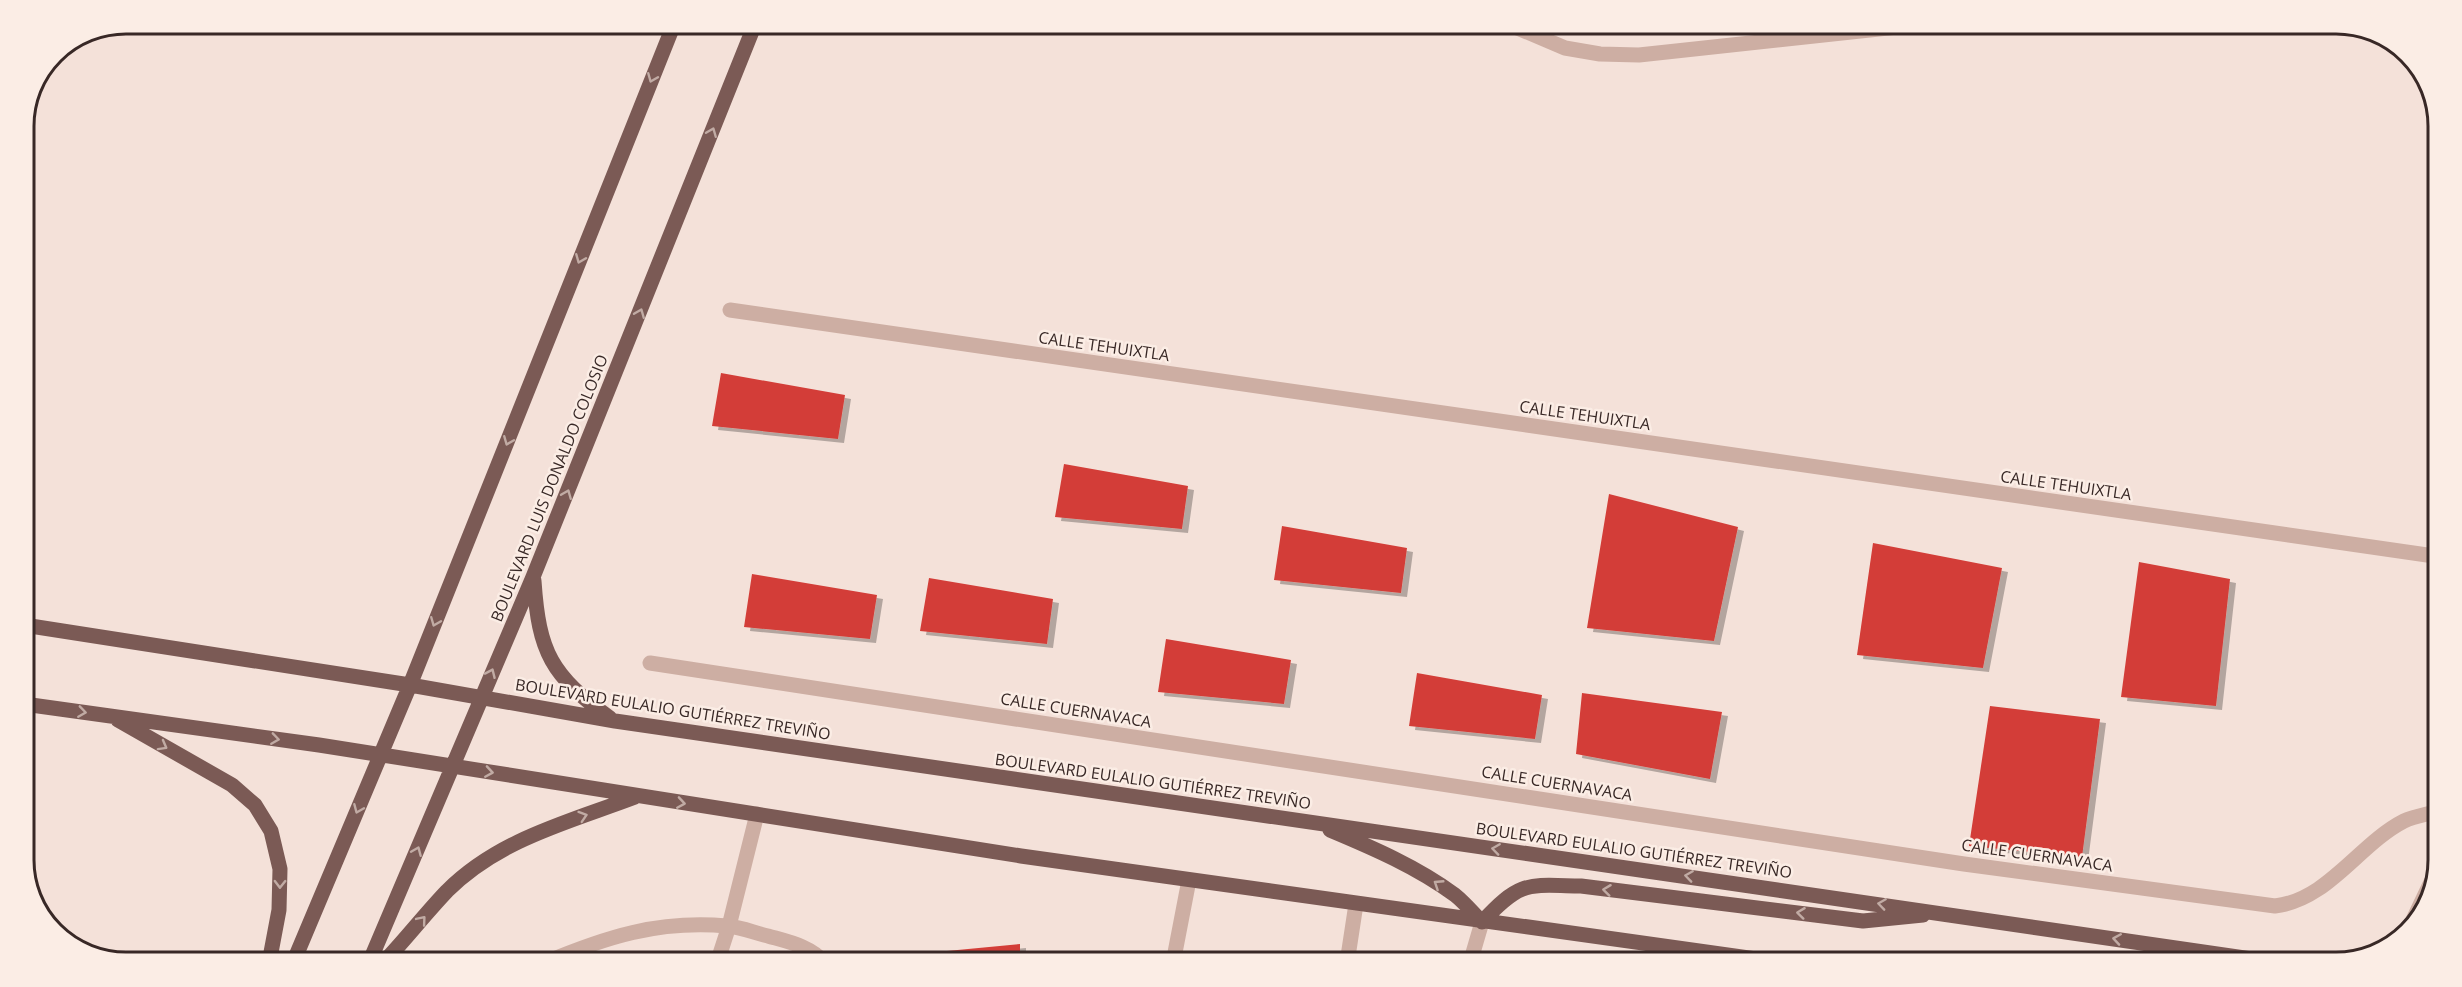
<svg xmlns="http://www.w3.org/2000/svg" width="2462" height="987" font-family="'Open Sans',sans-serif">
<style>
.building{fill:#d33e38;filter:url(#shadow)}
.lines{fill:none;stroke-linecap:round;stroke-linejoin:round}
.minor{stroke:#cdaea3;stroke-width:15}
.major{stroke:#7b5a55;stroke-width:15}
.oneway{stroke:#c1aba4}
.labels{text-anchor:middle;dominant-baseline:central;stroke-width:5;stroke-linejoin:round;paint-order:stroke}
.street-label{font-size:16px;fill:#382826;stroke:#fbede5}
.rim{fill:none;stroke:#382826;stroke-width:3}
</style>
<defs>
<filter id="shadow"><feDropShadow dx="6" dy="4" stdDeviation="0" flood-color="#0004"/></filter>
</defs>
<rect width="100%" height="100%" fill="#f4e1d9"/>
<path class="building" d="M721,373L845,395L838,439L712,426Z
M1064,464L1188,486L1182,529L1055,517Z
M1609,494L1738,527L1714,641L1587,628Z
M1282,526L1407,548L1401,593L1274,580Z
M1873,543L2002,568L1983,668L1857,655Z
M2139,562L2230,579L2216,706L2121,697Z
M752,574L877,595L870,639L744,627Z
M929,578L1053,599L1047,644L920,631Z
M1166,639L1291,660L1284,704L1158,692Z
M1417,673L1542,695L1535,739L1409,726Z
M1582,693L1722,712L1710,779L1576,754Z
M1990,706L2100,719L2082,857L1969,846Z
M1020,944V963H925L926,953Z"/>
<g class="lines">
<path class="minor" d="M1508,24L1565,48L1600,54L1639,55L1925,24
M730,310L2434,556
M650,663L1964,864L2275,906C2328,900 2359,844 2404,821C2412,817 2423,815 2431,813
M2412,922L2431,882
M544,963C606,937 658,920 727,926C741,927 755,933 768,936C789,942 810,946 825,963
M717,963L729,926L757,814
M1173,963L1189,880
M1347,963L1356,904
M1470,963L1482,922"/>
<path class="major" d="M534,581C539,653 551,675 610,718
M24,625L410,685L615,721L2279,963
M24,704L319,745L1021,856L1785,963
M118,720L232,785L255,805L271,831L280,869L279,910L269,963
M1330,830C1373,848 1417,867 1455,895C1465,903 1473,913 1482,922C1521,880 1527,885 1581,886L1863,921L1923,915
M293,963L410,685L674,24
M369,963L533,577L755,24
M383,963C405,940 425,914 447,891C499,839 569,822 635,797"/>
</g>
<defs><path id="oneway-chevron" d="M-2-3.5L2.5 0L-2 3.5" fill="none" stroke-width="1.6" stroke-linecap="round" stroke-linejoin="round" transform="scale(1.5)"/></defs>
<g class="oneway">
<use href="#oneway-chevron" transform="translate(652 78) rotate(112)"/>
<use href="#oneway-chevron" transform="translate(712 132) rotate(-68)"/>
<use href="#oneway-chevron" transform="translate(580 259) rotate(112)"/>
<use href="#oneway-chevron" transform="translate(640 313) rotate(-68)"/>
<use href="#oneway-chevron" transform="translate(508 441) rotate(112)"/>
<use href="#oneway-chevron" transform="translate(567 494) rotate(-68)"/>
<use href="#oneway-chevron" transform="translate(435 622) rotate(112)"/>
<use href="#oneway-chevron" transform="translate(491 673) rotate(-66)"/>
<use href="#oneway-chevron" transform="translate(82 712) rotate(8)"/>
<use href="#oneway-chevron" transform="translate(275 739) rotate(8)"/>
<use href="#oneway-chevron" transform="translate(163 746) rotate(29)"/>
<use href="#oneway-chevron" transform="translate(489 772) rotate(9)"/>
<use href="#oneway-chevron" transform="translate(681 803) rotate(9)"/>
<use href="#oneway-chevron" transform="translate(358 809) rotate(113)"/>
<use href="#oneway-chevron" transform="translate(583 816) rotate(-18)"/>
<use href="#oneway-chevron" transform="translate(1496 849) rotate(-172)"/>
<use href="#oneway-chevron" transform="translate(417 851) rotate(-67)"/>
<use href="#oneway-chevron" transform="translate(1689 876) rotate(-172)"/>
<use href="#oneway-chevron" transform="translate(280 884) rotate(91)"/>
<use href="#oneway-chevron" transform="translate(1438 884) rotate(-147)"/>
<use href="#oneway-chevron" transform="translate(1607 890) rotate(-173)"/>
<use href="#oneway-chevron" transform="translate(1882 904) rotate(-172)"/>
<use href="#oneway-chevron" transform="translate(1801 913) rotate(-173)"/>
<use href="#oneway-chevron" transform="translate(422 920) rotate(-50)"/>
<use href="#oneway-chevron" transform="translate(2117 939) rotate(-171)"/>
</g>
<g class="labels">
<g class="street-label">
<text transform="translate(1104 346) rotate(8)">CALLE TEHUIXTLA</text>
<text transform="translate(1585 415) rotate(8)">CALLE TEHUIXTLA</text>
<text transform="translate(2066 485) rotate(8)">CALLE TEHUIXTLA</text>
<text transform="translate(549 488) rotate(-68)">BOULEVARD LUIS DONALDO COLOSIO</text>
<text transform="translate(673 709) rotate(9)">BOULEVARD EULALIO GUTIÉRREZ TREVIÑO</text>
<text transform="translate(1076 710) rotate(9)">CALLE CUERNAVACA</text>
<text transform="translate(1153 781) rotate(8)">BOULEVARD EULALIO GUTIÉRREZ TREVIÑO</text>
<text transform="translate(1557 783) rotate(9)">CALLE CUERNAVACA</text>
<text transform="translate(1634 850) rotate(8)">BOULEVARD EULALIO GUTIÉRREZ TREVIÑO</text>
<text transform="translate(2037 855) rotate(8)">CALLE CUERNAVACA</text>
</g>
</g>
<path d="M0 0H2462V987H0ZM126 34H2336A92 92 0 0 1 2428 126V860A92 92 0 0 1 2336 952H126A92 92 0 0 1 34 860V126A92 92 0 0 1 126 34Z" fill="#fbede5" fill-rule="evenodd"/>
<path class="rim" d="M126 34H2336A92 92 0 0 1 2428 126V860A92 92 0 0 1 2336 952H126A92 92 0 0 1 34 860V126A92 92 0 0 1 126 34Z"/>
</svg>
